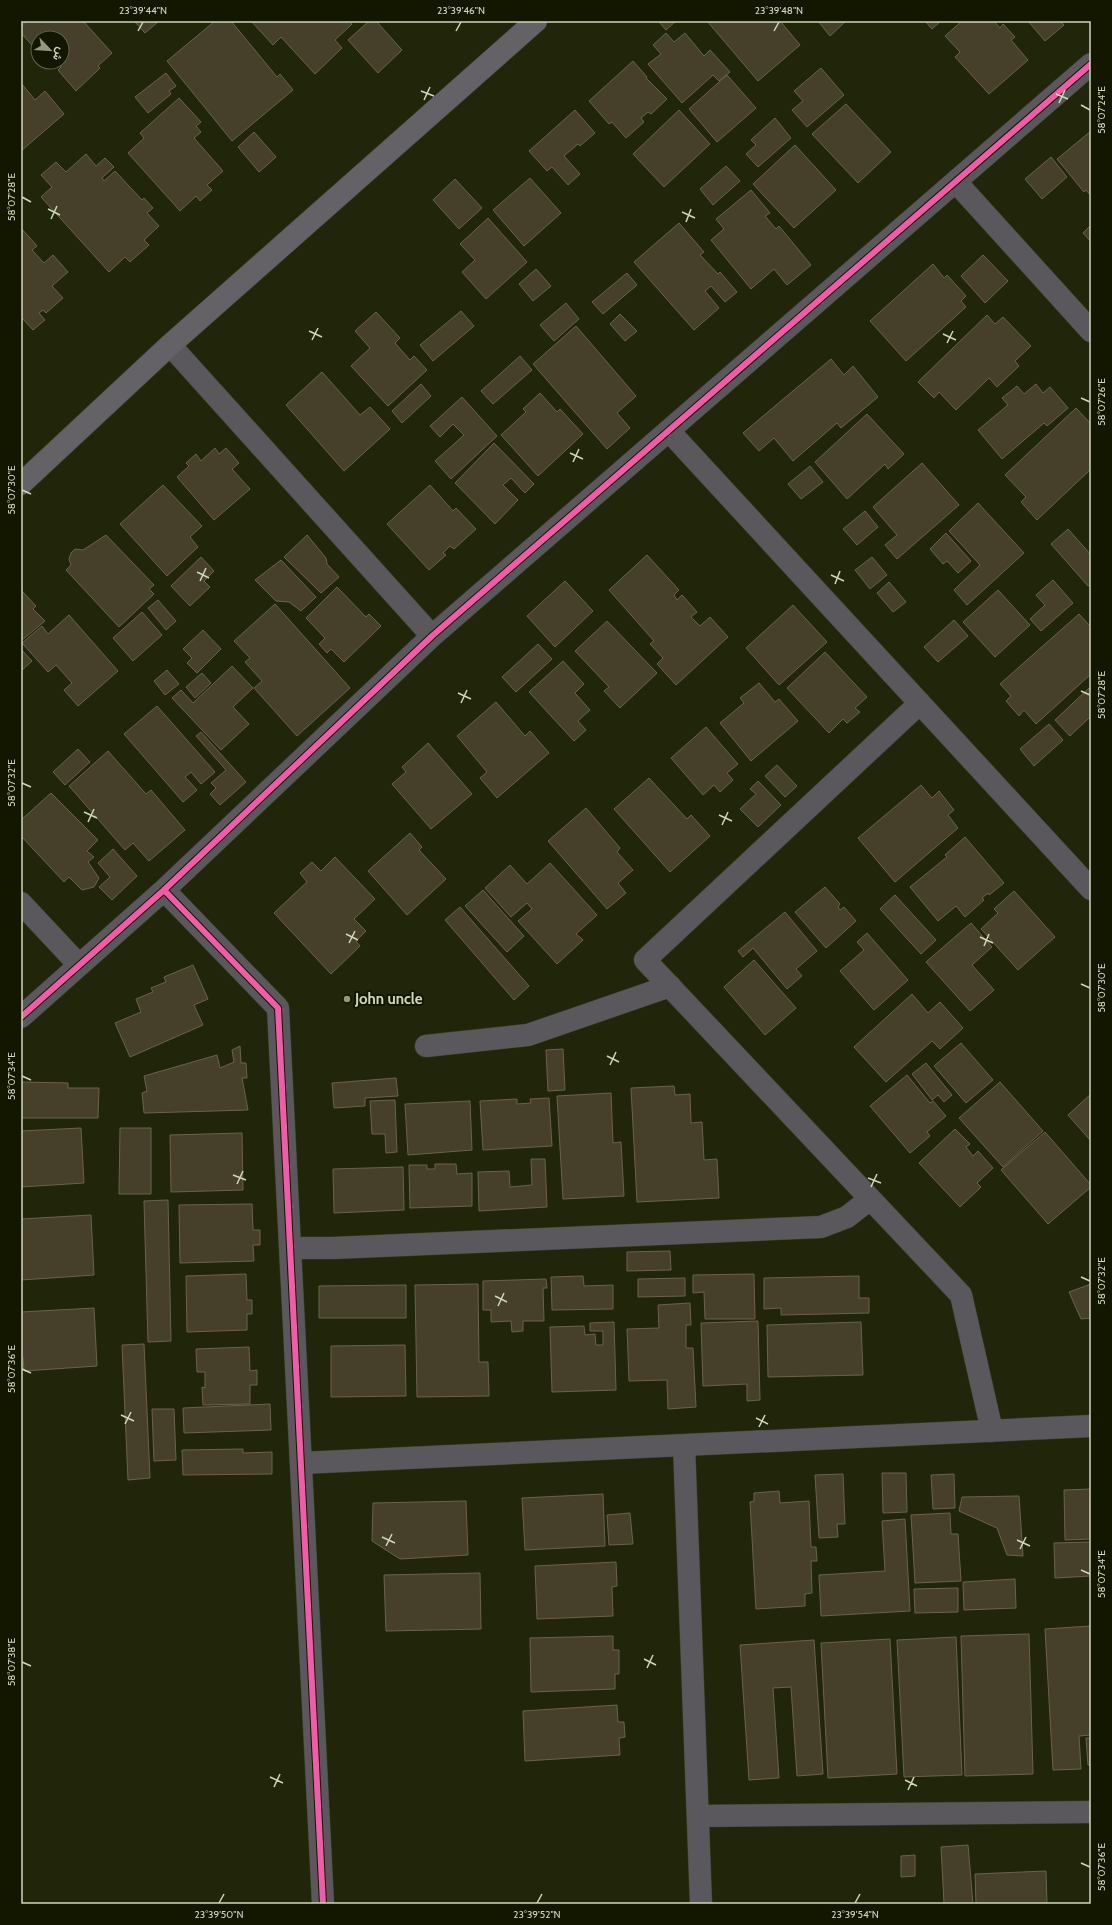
<svg xmlns="http://www.w3.org/2000/svg" width="1112" height="1925" font-family="Cabin,Vazirmatn,sans-serif">
<style>
.building{fill:#463f2a;stroke:#6b624e}
.lines{fill:none;stroke-linecap:round;stroke-linejoin:round}
.street-casing{stroke:#3b4029;stroke-width:23}
.secondary-casing{stroke:#3b4029;stroke-width:23}
.street{stroke:#5a585c;stroke-width:22}
.secondary{stroke:#646267;stroke-width:22}
.cycleway-casing{stroke:#131700;stroke-width:8}
.cycleway{stroke:#f35aa7;stroke-width:6}
.ticks{fill:none;stroke:#cfd8b7;stroke-width:1.5}
.poi-dot{fill:#929a7b;stroke:#131700;stroke-width:1.5}
.labels{text-anchor:middle;dominant-baseline:central;stroke-width:4;stroke-linejoin:round;paint-order:stroke}
.poi-label{font-size:15px;font-weight:bold;fill:#cfd8b7;stroke:#131700;text-anchor:start}
.neatline{fill:none;stroke:#cfd8b7;stroke-width:1.5}
.ticks-label{font-size:10px;text-anchor:middle;fill:#cfd8b7}
</style>
<rect width="100%" height="100%" fill="#21260b"/>
<path class="building" d="M27,21H83L112,53L98,66L100,68L76,91L58,70L61,67L57,62H62V38H38V52L21,33V26Z
M134,21H159L145,33Z
M215,21H231L277,77L280,74L293,90L232,141L167,61Z
M251,21H349L352,24L335,40L342,48L315,74L281,37L273,45Z
M369,21H376L402,50L378,73L348,40Z
M658,21H676L666,30Z
M707,21H780L800,45L758,81Z
M818,21H846L830,36Z
M925,21H941L932,29Z
M962,21H994L1000,28L1003,24L1015,37L1011,40L1028,60L989,94L955,57L960,52L945,36Z
M1028,21H1060L1064,25L1045,41Z
M666,33L674,42L685,33L704,56L710,50L730,72L719,81L713,75L682,103L648,64L661,54L653,45Z
M633,61L647,77L646,78L667,99L651,114L648,112L641,118L644,122L626,138L612,122L609,124L589,101Z
M821,68L844,95L807,127L792,110L803,101L794,91Z
M166,73L176,86L169,91L171,94L148,113L135,97Z
M727,75L756,108L717,142L689,109Z
M21,83L35,100L45,91L64,114L21,151Z
M179,98L201,122L196,126L201,132L194,138L223,171L207,185L212,190L200,201L196,196L180,211L128,153L144,138L140,133Z
M846,104L891,152L858,183L812,134Z
M575,110L595,133L580,146L578,144L564,156L580,174L568,185L552,167L547,171L529,151Z
M679,110L710,144L664,187L633,154Z
M775,118L791,138L758,167L746,154L756,145L751,140Z
M1091,131V196L1086,190L1084,192L1057,159Z
M254,132L276,157L259,172L238,147Z
M795,145L836,190L794,228L753,184Z
M86,154L96,166L105,158L114,167L102,178L104,181L115,171L142,200L144,198L153,208L147,213L159,226L144,240L149,245L130,262L125,257L109,272L41,197L52,187L41,175L56,162L66,172Z
M1051,157L1067,177L1042,199L1025,179Z
M726,166L740,181L713,205L700,189Z
M530,178L561,213L524,246L493,210Z
M455,179L482,208L459,229L433,200Z
M751,190L770,213L765,216L776,229L779,226L811,265L787,285L774,269L751,289L711,240L724,229L716,219Z
M488,218L527,262L486,299L462,272L475,260L460,244Z
M679,223L704,252L700,255L718,274L720,272L737,292L725,302L711,286L705,291L719,308L694,330L634,262Z
M1091,225V242L1083,233Z
M21,228L37,246L32,250L44,263L53,255L68,272L52,286L63,298L46,313L43,310L39,313L45,320L33,330L21,317Z
M983,255L1008,281L985,303L961,276Z
M933,264L944,278L947,275L966,296L961,301L966,307L906,361L870,321Z
M536,269L551,286L533,301L519,284Z
M627,273L637,285L603,314L592,302Z
M566,303L579,319L554,341L540,325Z
M461,311L474,326L433,361L420,345Z
M376,312L400,338L395,343L410,360L414,356L427,370L388,406L351,366L370,348L355,331Z
M620,314L637,331L625,341L610,324Z
M987,315L995,324L1003,317L1031,346L1015,361L1019,366L997,387L989,378L956,410L939,392L934,398L918,382Z
M576,326L636,396L617,413L630,428L607,449L533,364Z
M520,356L532,370L493,404L481,391Z
M831,359L844,375L853,366L878,397L841,428L837,423L793,461L774,438L759,451L743,433Z
M322,372L360,415L370,407L390,429L344,471L286,405Z
M421,384L431,396L402,423L392,411Z
M1036,384L1043,393L1050,387L1068,408L1047,426L1044,423L1002,459L978,430L1008,405L1002,398L1017,386L1024,394Z
M540,393L557,412L560,409L583,434L538,476L501,435L526,412L523,409Z
M462,397L497,436L451,479L435,461L464,435L453,424L440,437L430,426Z
M1076,408L1091,424V469L1037,520L1021,502L1026,497L1005,475Z
M867,414L904,454L888,469L885,464L847,499L815,462Z
M494,443L534,484L525,493L511,478L503,485L518,500L495,524L455,483Z
M215,448L219,454L226,448L239,463L232,469L250,489L214,520L177,477L189,466L186,463L196,454L201,461Z
M922,463L959,505L897,559L885,545L897,535L873,507Z
M810,466L823,482L801,499L788,484Z
M163,485L202,526L190,537L198,547L167,576L120,524Z
M430,485L453,511L456,508L476,529L454,549L450,546L443,553L446,555L429,570L387,524Z
M978,503L1024,553L967,605L954,590L980,565L949,531Z
M865,511L878,527L857,545L843,529Z
M1068,529L1091,555V584L1088,586L1051,544Z
M946,533L971,561L958,573L947,561L943,564L930,549Z
M106,535L154,585L149,589L154,594L119,627L66,570L71,565L69,559L71,553L75,549L83,550Z
M307,535L326,558L327,564L339,577L321,593L284,557Z
M647,555L679,590L674,595L677,600L682,595L697,612L691,617L700,626L710,617L728,637L676,685L657,664L663,658L650,644L654,641L609,590Z
M201,557L214,571L204,581L210,587L190,606L171,586Z
M872,557L887,575L870,589L855,570Z
M281,560L316,597L301,611L289,602L276,601L255,580Z
M1053,580L1073,603L1041,631L1030,619L1045,605L1036,595Z
M565,581L593,611L555,647L527,616Z
M889,582L906,602L893,612L877,593Z
M337,587L366,617L369,614L381,626L344,662L331,649L327,653L319,644L325,638L306,618Z
M21,590L36,606L33,609L45,621L22,640Z
M998,590L1030,625L995,657L963,622Z
M158,600L176,621L166,630L148,608Z
M275,604L350,688L297,736L254,688L262,681L245,662L250,658L234,641Z
M793,605L827,642L779,685L746,648Z
M142,612L162,635L133,661L113,638Z
M1079,614L1091,627V674L1036,724L1024,710L1019,716L1006,701L1011,696L1000,684Z
M69,615L118,671L78,706L64,690L72,683L56,665L48,672L22,643L42,626L48,634Z
M954,620L968,636L938,662L924,647Z
M607,621L657,673L620,708L604,691L609,687L575,651Z
M203,630L221,649L197,673L187,663L192,658L183,649Z
M538,644L552,659L516,692L502,677Z
M21,649L32,661L21,671Z
M825,652L867,697L855,708L860,712L847,723L843,719L829,733L787,688Z
M563,661L584,684L575,693L590,710L578,721L586,730L574,741L529,692Z
M232,666L253,688L233,707L249,724L221,750L172,698L181,690L193,703Z
M167,670L179,684L165,695L154,681Z
M202,673L211,683L195,698L186,687Z
M759,683L775,702L779,699L798,721L751,761L720,723L744,703L740,698Z
M1089,688L1091,691V716L1070,736L1055,720Z
M496,702L525,736L530,731L549,753L497,798L480,778L487,772L457,736Z
M157,706L215,772L201,784L191,772L185,777L197,790L183,802L124,734Z
M1049,724L1063,740L1034,766L1020,749Z
M706,727L738,764L727,773L733,780L720,792L714,785L703,795L671,758Z
M201,732L246,782L220,805L210,794L216,788L211,783L226,770L196,736Z
M428,743L472,794L431,829L392,784L406,772L402,767Z
M78,749L90,762L65,785L53,772Z
M108,751L146,794L151,790L185,830L149,861L133,843L125,850L69,786Z
M777,765L797,786L785,797L765,776Z
M649,778L687,819L691,815L710,836L670,872L614,809Z
M758,781L781,805L758,827L740,809L756,794L750,789Z
M921,785L932,798L939,791L954,810L948,815L958,828L895,882L858,838Z
M51,793L98,840L87,851L94,857L88,862L99,878L94,887L82,890L69,877L64,882L21,836V820Z
M586,808L620,848L617,852L633,870L618,883L626,893L607,909L548,841Z
M410,833L422,847L419,850L446,879L407,915L368,871Z
M965,837L1004,883L989,895L988,893L982,898L984,900L965,917L956,906L938,921L910,887L947,857L945,855Z
M113,849L137,876L112,900L99,887L110,877L98,863Z
M335,857L375,899L354,919L366,931L356,941L360,946L331,974L274,913L307,882L300,873L312,862L321,871Z
M550,863L597,915L576,934L583,940L557,964L518,921L532,909L527,903L511,917L485,888L510,865L527,884Z
M825,887L840,904L838,907L840,910L844,907L856,921L826,948L795,912Z
M483,890L524,936L507,952L465,906Z
M1014,891L1055,937L1018,970L981,929L998,913L994,909Z
M895,895L936,940L921,954L880,909Z
M460,907L529,986L514,1000L445,920Z
M785,912L817,951L796,969L802,976L787,989L753,948L743,957L738,951Z
M971,923L992,947L972,965L994,990L970,1011L926,962Z
M867,933L908,980L874,1010L840,971L864,950L857,942Z
M754,960L796,1008L765,1035L724,987Z
M193,965L208,999L194,1005L203,1025L130,1057L115,1023L141,1012L136,999L153,992L151,988L166,982L164,977Z
M912,994L928,1013L940,1002L963,1028L940,1049L932,1041L886,1082L854,1047Z
M961,1043L993,1080L966,1103L934,1066Z
M240,1046L241,1063H246L247,1078H242L248,1110L144,1113L142,1093L147,1091L144,1076L217,1055L220,1068L234,1062L232,1050Z
M563,1049L565,1090L548,1091L546,1050Z
M926,1063L952,1095L944,1102L938,1095L932,1100L912,1074Z
M907,1075L930,1103L933,1101L946,1116L927,1132L930,1136L910,1153L870,1106Z
M396,1078L398,1096L365,1098V1106L334,1108L332,1083Z
M21,1082L68,1083V1088H99L98,1118H21Z
M1000,1082L1043,1131L1003,1167L959,1118Z
M674,1086L675,1095L690,1094L691,1123L702,1122L704,1160L717,1159L719,1198L637,1202L631,1088Z
M611,1093L613,1143L621,1142L624,1196L563,1199L557,1096Z
M1091,1094V1140H1090L1068,1115Z
M549,1098L552,1146L483,1150L480,1101L517,1099V1104L531,1103L530,1099Z
M395,1100L397,1152L386,1153L385,1134H372L370,1101Z
M470,1101L472,1150L408,1155L405,1104Z
M81,1128L84,1183L21,1187V1131Z
M120,1128H151V1194H119Z
M955,1129L970,1144L966,1147L973,1156L978,1151L993,1168L977,1183L981,1187L960,1207L919,1163Z
M1045,1132L1091,1185V1187L1048,1224L1001,1170Z
M242,1133L243,1190L171,1192L170,1135Z
M531,1159H545L547,1207L479,1211L478,1172L509,1171L510,1187L532,1185Z
M435,1164H456L457,1174L472,1173V1206L410,1208L409,1165H427V1169H435Z
M403,1167L404,1210L334,1213L333,1169Z
M168,1200L171,1341L148,1342L144,1201Z
M252,1204L253,1230H260V1245H253L254,1261L180,1263L179,1205Z
M91,1215L94,1275L21,1280V1219Z
M670,1251L671,1270L627,1271V1252Z
M246,1274L247,1300H252V1314H247V1330L187,1332L186,1276Z
M754,1274L755,1319H705L704,1292L693,1293V1275Z
M583,1276L584,1286L613,1285V1309L552,1310L551,1277Z
M859,1276V1298H869V1313L781,1315V1308L764,1309V1278Z
M685,1278V1296L638,1297V1279Z
M546,1279L547,1288H543L544,1321H523V1331L512,1332L511,1321L491,1322V1310H483V1281Z
M478,1284L479,1362H488L489,1396L417,1397L415,1285Z
M1091,1284V1318L1081,1319L1069,1292Z
M406,1285V1318H319V1286Z
M690,1303L691,1325H686V1348H693L696,1407L668,1409L667,1380L629,1381L627,1329L659,1328L658,1305Z
M94,1308L97,1366L24,1371L23,1357H21V1312Z
M758,1321L760,1400L747,1401V1384L703,1386L701,1323Z
M614,1322L616,1390L552,1392L550,1327L584,1326L585,1335L595,1334L596,1345H603V1331H590V1323Z
M861,1322L863,1375L768,1377L767,1325Z
M144,1344L150,1478L128,1480L122,1345Z
M405,1345L406,1396L331,1397V1346Z
M249,1347L250,1371L257,1370V1385H250V1404L203,1405L202,1387L205,1388V1372H197L196,1349Z
M270,1404L271,1430L184,1433L183,1408Z
M152,1409H174L176,1460L154,1461Z
M243,1449V1453L272,1452V1474L183,1475L182,1450Z
M882,1473H906L907,1512L883,1513Z
M843,1474L845,1524H837L838,1537L819,1538L815,1475Z
M954,1474L955,1508L933,1509L931,1475Z
M1091,1489V1539L1065,1540L1064,1490Z
M779,1491L780,1503L809,1501L811,1547H816L817,1561H811L812,1593L805,1594V1606L756,1609L750,1502L754,1501V1493Z
M603,1494L605,1546L525,1550L522,1498Z
M1019,1496L1023,1556L1007,1555L997,1528L959,1511L962,1497Z
M466,1501L468,1555L400,1559L372,1541L373,1503Z
M630,1513L633,1544L609,1545L607,1515Z
M950,1513L951,1534H958L961,1581L915,1583L911,1515Z
M905,1519L910,1611L821,1616L819,1575L885,1571L882,1521Z
M1091,1542V1576L1055,1578L1054,1543Z
M616,1562L617,1586L612,1587L613,1616L537,1619L535,1566Z
M480,1573L481,1629L386,1631L384,1575Z
M1015,1579L1016,1608L964,1610L963,1582Z
M958,1588V1612L915,1613L914,1589Z
M1091,1626V1735L1079,1736L1081,1769L1053,1770L1045,1629Z
M1029,1634L1033,1774L965,1776L961,1636Z
M613,1636V1650H619V1674H615V1689L531,1692L530,1638Z
M956,1637L962,1775L904,1777L897,1640Z
M890,1639L897,1774L828,1778L821,1643Z
M814,1640L823,1774L797,1776L791,1687L773,1688L779,1778L749,1780L740,1645Z
M617,1705L618,1722H624L625,1737L619,1738L620,1755L525,1761L523,1711Z
M1086,1738H1091V1765H1088Z
M968,1845L973,1904H944L941,1847Z
M915,1855V1876L901,1877V1856Z
M1046,1871L1047,1904H976L975,1874Z"/>
<g class="lines">
<g class="street-casing">
<path id="street" d="M956,182L1091,331
M170,345L432,636
M669,431L1091,889
M920,703L645,960L961,1295L992,1431
M164,890L278,1008L323,1904
M21,903L79,965
M21,1017L164,890L432,636L1091,64
M426,1046L528,1035L670,986
M290,1248H333L821,1227L847,1217L870,1199
M684,1445L701,1904
M301,1463L1091,1426
M698,1816L1091,1812"/>
</g>
<g class="secondary-casing">
<path id="secondary" d="M21,484L170,345L536,21"/>
</g>
<use href="#street" class="street"/>
<use href="#secondary" class="secondary"/>
<g class="cycleway-casing">
<path id="cycleway" d="M164,890L278,1008L323,1904
M21,1017L164,890L432,636L1091,64"/>
</g>
<use href="#cycleway" class="cycleway"/>
</g>
<path class="ticks" d="M138,31L143,22M456,31L461,22M774,31L779,22M421,91L434,96M1056,94L1068,99M424,100L430,87M1059,103L1065,90M1081,105L1090,110M22,197L31,202M48,209L60,215M682,212L695,218M51,219L57,206M686,222L691,209M309,331L322,337M943,334L956,340M312,340L318,328M947,343L953,331M1081,398L1090,402M570,453L583,459M573,462L579,449M22,490L31,494M197,572L209,578M831,575L844,581M200,581L206,568M835,584L840,571M1081,691L1090,695M458,693L471,699M461,703L467,690M22,783L31,787M84,812L97,818M719,815L732,821M88,822L94,809M722,825L728,812M346,934L358,940M980,937L993,943M349,943L355,931M984,946L989,934M1081,984L1090,988M607,1056L619,1062M610,1065L616,1052M22,1076L31,1080M233,1175L246,1180M868,1178L881,1183M237,1184L243,1171M871,1187L877,1174M1081,1277L1090,1281M495,1296L507,1302M498,1306L504,1293M22,1369L31,1373M121,1415L134,1421M756,1418L768,1424M125,1424L131,1412M759,1427L765,1415M382,1537L395,1543M1017,1540L1030,1546M386,1546L392,1534M1020,1549L1026,1537M1081,1570L1090,1574M644,1659L656,1665M22,1662L31,1666M647,1668L653,1655M270,1777L283,1783M905,1780L917,1786M274,1787L280,1774M908,1790L914,1777M1081,1863L1090,1867M219,1903L224,1894M537,1903L542,1894M855,1903L860,1894"/>
<circle class="poi-dot" cx="347" cy="999" r="4"/>
<g class="labels">
<g class="poi-label">
<text x="355" y="999">John uncle</text>
</g>
</g>
<rect width="1112" height="1925" fill="none" stroke="#131700" stroke-width="44"/>
<g transform="translate(50 50) rotate(115)"><circle r="19" fill="#131700" stroke="#5e6449"/>
<path d="M0-3L7 15L0 10L-7 15Z" fill="#929a7b"/>
<text y="-6" font-size="11" font-weight="bold" text-anchor="middle" fill="#cfd8b7">ش</text>
</g>
<rect x="22" y="22" width="1068" height="1881" class="neatline"/>
<g class="ticks-label">
<text x="143" y="14">23°39'44"N</text>
<text x="461" y="14">23°39'46"N</text>
<text x="779" y="14">23°39'48"N</text>
<text transform="translate(1101 110) rotate(-90)" y="4">58°07'24"E</text>
<text transform="translate(11 197) rotate(-90)" y="4">58°07'28"E</text>
<text transform="translate(1101 402) rotate(-90)" y="4">58°07'26"E</text>
<text transform="translate(11 490) rotate(-90)" y="4">58°07'30"E</text>
<text transform="translate(1101 695) rotate(-90)" y="4">58°07'28"E</text>
<text transform="translate(11 783) rotate(-90)" y="4">58°07'32"E</text>
<text transform="translate(1101 988) rotate(-90)" y="4">58°07'30"E</text>
<text transform="translate(11 1076) rotate(-90)" y="4">58°07'34"E</text>
<text transform="translate(1101 1281) rotate(-90)" y="4">58°07'32"E</text>
<text transform="translate(11 1369) rotate(-90)" y="4">58°07'36"E</text>
<text transform="translate(1101 1574) rotate(-90)" y="4">58°07'34"E</text>
<text transform="translate(11 1662) rotate(-90)" y="4">58°07'38"E</text>
<text transform="translate(1101 1867) rotate(-90)" y="4">58°07'36"E</text>
<text x="219" y="1918">23°39'50"N</text>
<text x="537" y="1918">23°39'52"N</text>
<text x="855" y="1918">23°39'54"N</text>
</g>
</svg>
